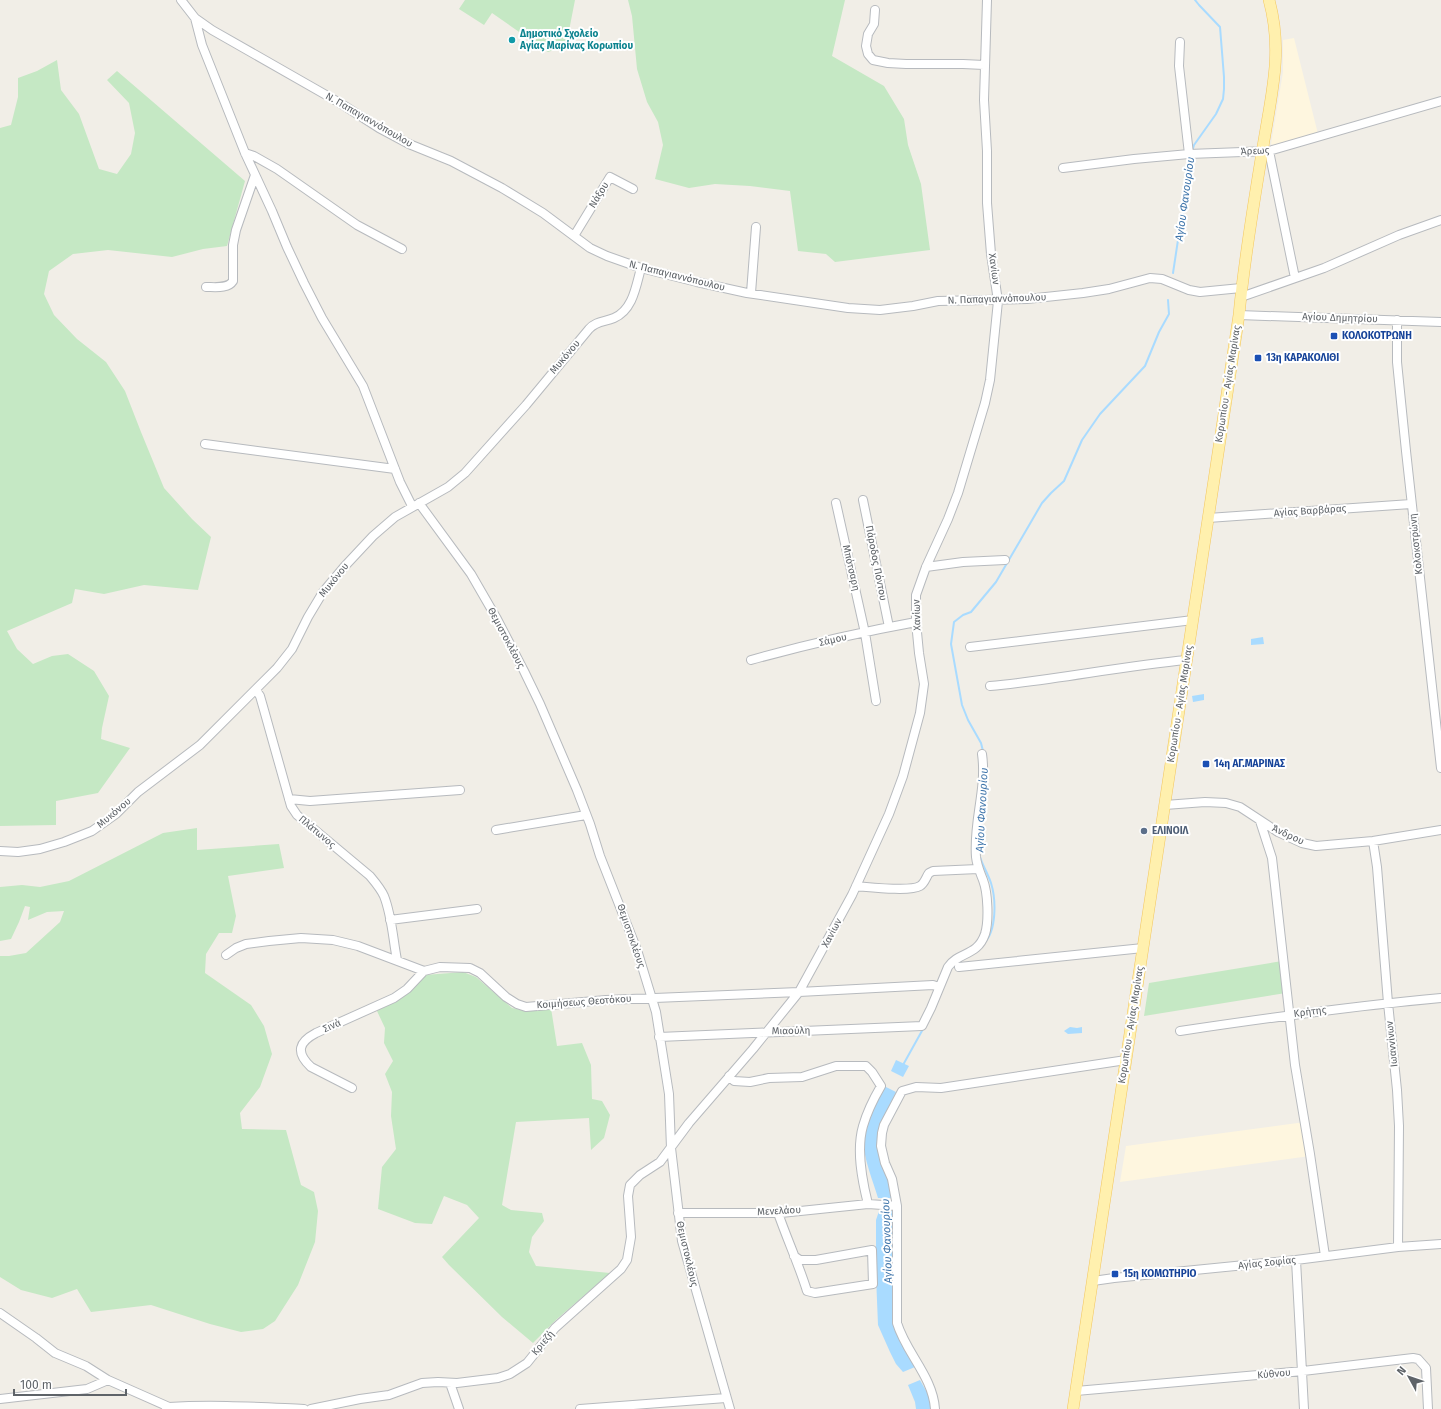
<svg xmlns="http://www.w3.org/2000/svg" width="1441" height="1409" font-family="'Fira Sans',sans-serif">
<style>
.commercial{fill:#fef6df}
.green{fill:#c5e8c4}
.water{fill:#a9dbff}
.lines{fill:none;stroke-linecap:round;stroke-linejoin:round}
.stream{stroke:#a9dbff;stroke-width:2}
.minor-casing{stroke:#b7babe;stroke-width:10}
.major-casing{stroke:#f3c65e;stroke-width:12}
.minor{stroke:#fff;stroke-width:8}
.major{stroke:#fff0ae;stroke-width:11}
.culture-dot{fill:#0f9aa8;stroke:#fff;stroke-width:1.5}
.transit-dot{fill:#1a4fb4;stroke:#fff;stroke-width:1.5}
.service-dot{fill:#5c6f8a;stroke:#fff;stroke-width:1.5}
.labels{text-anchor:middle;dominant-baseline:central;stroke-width:4;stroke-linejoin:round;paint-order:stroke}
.culture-label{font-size:10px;font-weight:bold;fill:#0d838f;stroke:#fff;text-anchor:start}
.street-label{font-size:10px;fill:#5e6368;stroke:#fff}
.transit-label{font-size:10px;font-weight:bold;fill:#164399;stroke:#fff;text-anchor:start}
.service-label{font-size:10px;font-weight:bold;fill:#4e5e75;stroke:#fff;text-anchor:start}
.water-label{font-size:11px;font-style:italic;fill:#4076ab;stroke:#fff}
</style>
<rect width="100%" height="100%" fill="#f1eee7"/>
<path class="commercial" d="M1294,38L1318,134L1274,146L1271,144L1283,72V40Z
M1305,1122L1310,1156L1120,1182L1126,1146Z"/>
<path class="green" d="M465,0H575L566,46L548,52L492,13L484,25L459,9Z
M628,0H845L832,56L884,86L904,119L908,145L921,184L930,250L835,262L826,254L798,251L790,191L750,186L715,184L689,188L655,179L663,145L658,122L647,102L637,69L632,16Z
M57,60L61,90L79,114L99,169L117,174L131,154L135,133L129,103L107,80L117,71L245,181L227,246L203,249L172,257L108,250L73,254L49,271L44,294L54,315L77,339L106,362L125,391L141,432L164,488L192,519L211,537L198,590L144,585L104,594L75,589L72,603L7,631L17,649L33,664L52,656L68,654L94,671L109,696L102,728L101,739L130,748L98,793L56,801V825L0,826V128L11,125L18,97V78L37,71Z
M197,828V850L279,844L284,868L228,876L236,916L232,933H219L206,954L205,973L251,1005L264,1026L272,1054L260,1087L240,1113L242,1129L286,1130L301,1185L314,1192L318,1211L315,1242L298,1285L275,1321L263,1329L241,1332L210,1324L151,1305L91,1312L77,1289L52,1298L21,1290L0,1277V956H9L26,953L60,922L64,911L47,912L28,920L30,907L25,906L19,922L11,939L0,941V887L22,885L40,887L69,881L163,833Z
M1282,961L1286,993L1144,1016L1149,983Z
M463,972L476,977L512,1008L527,1011L551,1008L557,1046L582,1043L591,1065L592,1099L602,1101L610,1115L604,1138L591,1150L589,1118L516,1122L502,1205L511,1210L542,1213L544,1221L532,1237L529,1252L536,1266L610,1273L557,1319L533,1343L502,1317L449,1265L442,1257L479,1218L467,1205L444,1196L432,1224L415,1223L378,1209L382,1167L396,1149L391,1116L392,1092L385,1074L393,1061L384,1043L385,1028L377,1011L413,988L425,975Z"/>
<path class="water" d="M1263,637L1264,644L1251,645V639Z
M1204,694V700L1193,702L1192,696Z
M1070,1027L1077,1028L1082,1027V1033L1068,1034L1064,1031Z
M896,1060L909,1066L903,1077L891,1071Z
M884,1086L896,1092L881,1126L892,1198H878C872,1177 857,1145 866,1123C871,1110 878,1098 884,1086Z
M879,1211H892L893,1222V1313L915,1367L903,1372L896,1364L890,1352L878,1325L876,1276V1220Z
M920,1380L929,1396L931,1409H916L915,1402L908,1385Z"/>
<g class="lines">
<path class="stream" d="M1192,152L1194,145L1216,114L1223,99L1224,89V77L1220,27L1199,5L1195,0
M1173,273L1178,240L1184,209L1188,165L1191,156
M983,751L981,743L968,720L962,705L951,644L954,622L963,615L971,612L996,582L1042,503L1051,493L1064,481L1082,440L1100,414L1145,366L1159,332L1169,314L1168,300
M980,857C983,866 988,874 991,883C996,899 997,931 984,943
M903,1065L923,1029"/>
<g class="minor-casing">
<path id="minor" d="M181,0L195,18L212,30L340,103L379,128L409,144L451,161L502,188L543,213L590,248L607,256L641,268L697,282L747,293L848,308L880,310L913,306L938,301L1027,299L1083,293L1109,289L1150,278L1162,279L1189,290L1200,292L1241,288
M875,10L874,24L868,34L866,46L868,54L873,60L888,63L906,64H963L984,65
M195,18L202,45L245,153L272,211L287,247L304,283L322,318L363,386L400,482L412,506
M1180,42L1179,66L1189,154
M1269,151L1295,278
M245,153L254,156L277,169L357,225L402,249
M1063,168L1134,159L1189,154L1269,151L1441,101
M574,236L610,177L633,189
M206,287C215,287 228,289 233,281V245L236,230L255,175
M751,293L756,227
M1241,297L1324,268L1399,235L1441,220
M1239,315L1441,322
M1397,320V362L1406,451L1441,768
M205,444L395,469
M863,500L889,627
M419,503L471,574L497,619L524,671L540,704L577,790L590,824L600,856L637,950L656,1012L669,1094L671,1148L682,1241L730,1409
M836,503L865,633L876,701
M1208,518L1411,504
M926,567L963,562L1005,560
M970,647L1193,620
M751,660C805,645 861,632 916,622
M990,686C1056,680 1121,666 1187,660
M256,690L260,696L264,710L291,806L297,815L370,876C375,882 381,889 384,896C392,916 393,940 397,960
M289,799L310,801L460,790
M1165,805L1205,802L1226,803L1240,807L1278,832L1302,843L1316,846L1373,841L1441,830
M1260,821L1272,858L1295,1065L1310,1154L1325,1256
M496,830L586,815
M1373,841L1377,867L1388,1003L1397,1090L1399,1126L1398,1247
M0,851L18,852L40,849L64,842L92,831L116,814L138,792L200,745L277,668L292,649L308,617L323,592L344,567L373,536L395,517L448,487L465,473L526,405L589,329C596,321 604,322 614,318C633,310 636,286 641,268
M856,886C869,887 910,892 920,886C925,883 926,877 929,873L933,871L978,869
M390,920L477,909
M226,955L236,948L246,944L269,941L301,938L333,940L358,946L424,971L440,967L470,968L480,973L506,997L517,1004L526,1007L606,1000L799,992L933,985L939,987
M959,967L1143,948
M1180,1031C1267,1018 1354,1006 1441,998
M659,1037L922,1026L931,1008L948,967C959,951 977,957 985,934C989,921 988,893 983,880C980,872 977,866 976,857C973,822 987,789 982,754
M729,1076L734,1081L750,1082L769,1078L802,1077L836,1066H866L872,1072L881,1086C874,1098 867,1112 863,1126C856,1150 862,1180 868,1204
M352,1088L311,1067C295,1052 299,1042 316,1033L394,998L407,989L424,971
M678,1213H781L868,1204L897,1206
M778,1213C787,1239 799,1265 807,1291L815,1293L873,1284L872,1250L816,1260H800L794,1256
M1296,1260L1304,1409
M1093,1281L1114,1278L1296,1260L1398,1247L1441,1244
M0,1313L36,1338L55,1353L86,1366L108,1380L169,1407
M450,1383L459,1409
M1076,1391L1303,1371L1413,1358L1418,1359L1426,1368L1428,1409
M0,1399L87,1389L108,1380
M166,1409L169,1407C214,1404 259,1407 304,1409
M311,1409L360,1399L389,1395L422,1383L438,1382L457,1383L498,1378L510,1374L527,1363L555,1328L621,1269L627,1260L631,1237L628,1196L630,1185L640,1175L660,1162L689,1123L753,1049L799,992L852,895L889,814L903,776L920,713L924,684L919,653L916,622V595L926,567L948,519L958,493L985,403L990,380L998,301L991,254L987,203V151L984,100L987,0
M580,1409L726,1398
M935,1409C933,1377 906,1353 897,1323V1206L892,1179L885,1163L881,1146L882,1133L884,1125L902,1091L916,1087L941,1088L1126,1060"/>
</g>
<g class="major-casing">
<path id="major" d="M1073,1409L1239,315C1244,261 1253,207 1262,153C1270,99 1284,54 1269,0"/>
</g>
<use href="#minor" class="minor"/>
<use href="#major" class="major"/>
</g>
<circle class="culture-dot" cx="512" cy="40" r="4"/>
<g class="transit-dot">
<rect x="1330" y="332" width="8" height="8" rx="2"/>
<rect x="1254" y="354" width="8" height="8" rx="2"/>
<rect x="1202" y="760" width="8" height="8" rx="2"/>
<rect x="1111" y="1270" width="8" height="8" rx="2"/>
</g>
<circle class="service-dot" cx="1144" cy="831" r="4"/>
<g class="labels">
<g class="culture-label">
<text x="520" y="34">Δημοτικό Σχολείο<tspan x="520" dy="12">Αγίας Μαρίνας Κορωπίου</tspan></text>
</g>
<g class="street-label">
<text transform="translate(369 120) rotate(30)">Ν. Παπαγιαννόπουλου</text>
<text transform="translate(1255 151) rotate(-3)">Άρεως</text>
<text transform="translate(599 195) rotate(-59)">Νάξου</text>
<text transform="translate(994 269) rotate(82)">Χανίων</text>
<text transform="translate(677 276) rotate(14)">Ν. Παπαγιαννόπουλου</text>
<text transform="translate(997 299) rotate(-2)">Ν. Παπαγιαννόπουλου</text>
<text transform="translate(1340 318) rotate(2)">Αγίου Δημητρίου</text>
<text transform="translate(565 357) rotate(-50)">Μυκόνου</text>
<text transform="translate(1228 384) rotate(-81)">Κορωπίου - Αγίας Μαρίνας</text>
<text transform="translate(1310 511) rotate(-4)">Αγίας Βαρβάρας</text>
<text transform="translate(1416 544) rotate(-96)">Κολοκοτρώνη</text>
<text transform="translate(876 563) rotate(79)">Πάροδος Πόντου</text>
<text transform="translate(851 568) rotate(77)">Μπότσαρη</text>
<text transform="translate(334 580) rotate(-51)">Μυκόνου</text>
<text transform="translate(917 615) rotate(-92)">Χανίων</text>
<text transform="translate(506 638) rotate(62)">Θεμιστοκλέους</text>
<text transform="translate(833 640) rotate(-13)">Σάμου</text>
<text transform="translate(1180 704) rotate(-81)">Κορωπίου - Αγίας Μαρίνας</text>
<text transform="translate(114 813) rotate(-40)">Μυκόνου</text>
<text transform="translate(317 832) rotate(40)">Πλάτωνος</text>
<text transform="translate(1288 835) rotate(25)">Άνδρου</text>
<text transform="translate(832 933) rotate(-62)">Χανίων</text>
<text transform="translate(631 936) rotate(71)">Θεμιστοκλέους</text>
<text transform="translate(584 1002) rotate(-4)">Κοιμήσεως Θεοτόκου</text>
<text transform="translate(1310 1012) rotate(-7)">Κρήτης</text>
<text transform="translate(1131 1025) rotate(-81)">Κορωπίου - Αγίας Μαρίνας</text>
<text transform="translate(332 1026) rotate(-24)">Σινά</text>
<text transform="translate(791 1031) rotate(-1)">Μιαούλη</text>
<text transform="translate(1392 1044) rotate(-96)">Ιωαννίνων</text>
<text transform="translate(779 1211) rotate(-3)">Μενελάου</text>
<text transform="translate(687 1254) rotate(77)">Θεμιστοκλέους</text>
<text transform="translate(1267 1263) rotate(-6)">Αγίας Σοφίας</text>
<text transform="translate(543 1343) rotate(-50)">Κριεζή</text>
<text transform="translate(1274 1374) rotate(-5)">Κύθνου</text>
</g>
<g class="transit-label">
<text x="1342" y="336">ΚΟΛΟΚΟΤΡΩΝΗ</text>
<text x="1266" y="358">13η ΚΑΡΑΚΟΛΙΘΙ</text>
<text x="1214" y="764">14η ΑΓ.ΜΑΡΙΝΑΣ</text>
<text x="1123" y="1274">15η ΚΟΜΩΤΗΡΙΟ</text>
</g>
<g class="service-label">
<text x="1152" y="831">ΕΛΙΝΟΙΛ</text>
</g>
<g class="water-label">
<text transform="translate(1185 199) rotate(-82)">Αγίου Φανουρίου</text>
<text transform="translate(982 810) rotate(-87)">Αγίου Φανουρίου</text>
<text transform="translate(887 1241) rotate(-92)">Αγίου Φανουρίου</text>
</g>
</g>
<g transform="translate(1409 1377) rotate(310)" stroke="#ffffff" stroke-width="3" paint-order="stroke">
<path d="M0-3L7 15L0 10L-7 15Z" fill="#5e6368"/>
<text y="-6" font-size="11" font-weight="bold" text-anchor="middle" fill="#5e6368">N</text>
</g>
<path d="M14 1389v6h112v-6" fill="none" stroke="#5e6368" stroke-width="2"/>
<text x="20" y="1389" font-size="12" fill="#5e6368" stroke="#ffffff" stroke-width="3" paint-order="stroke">100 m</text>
</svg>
